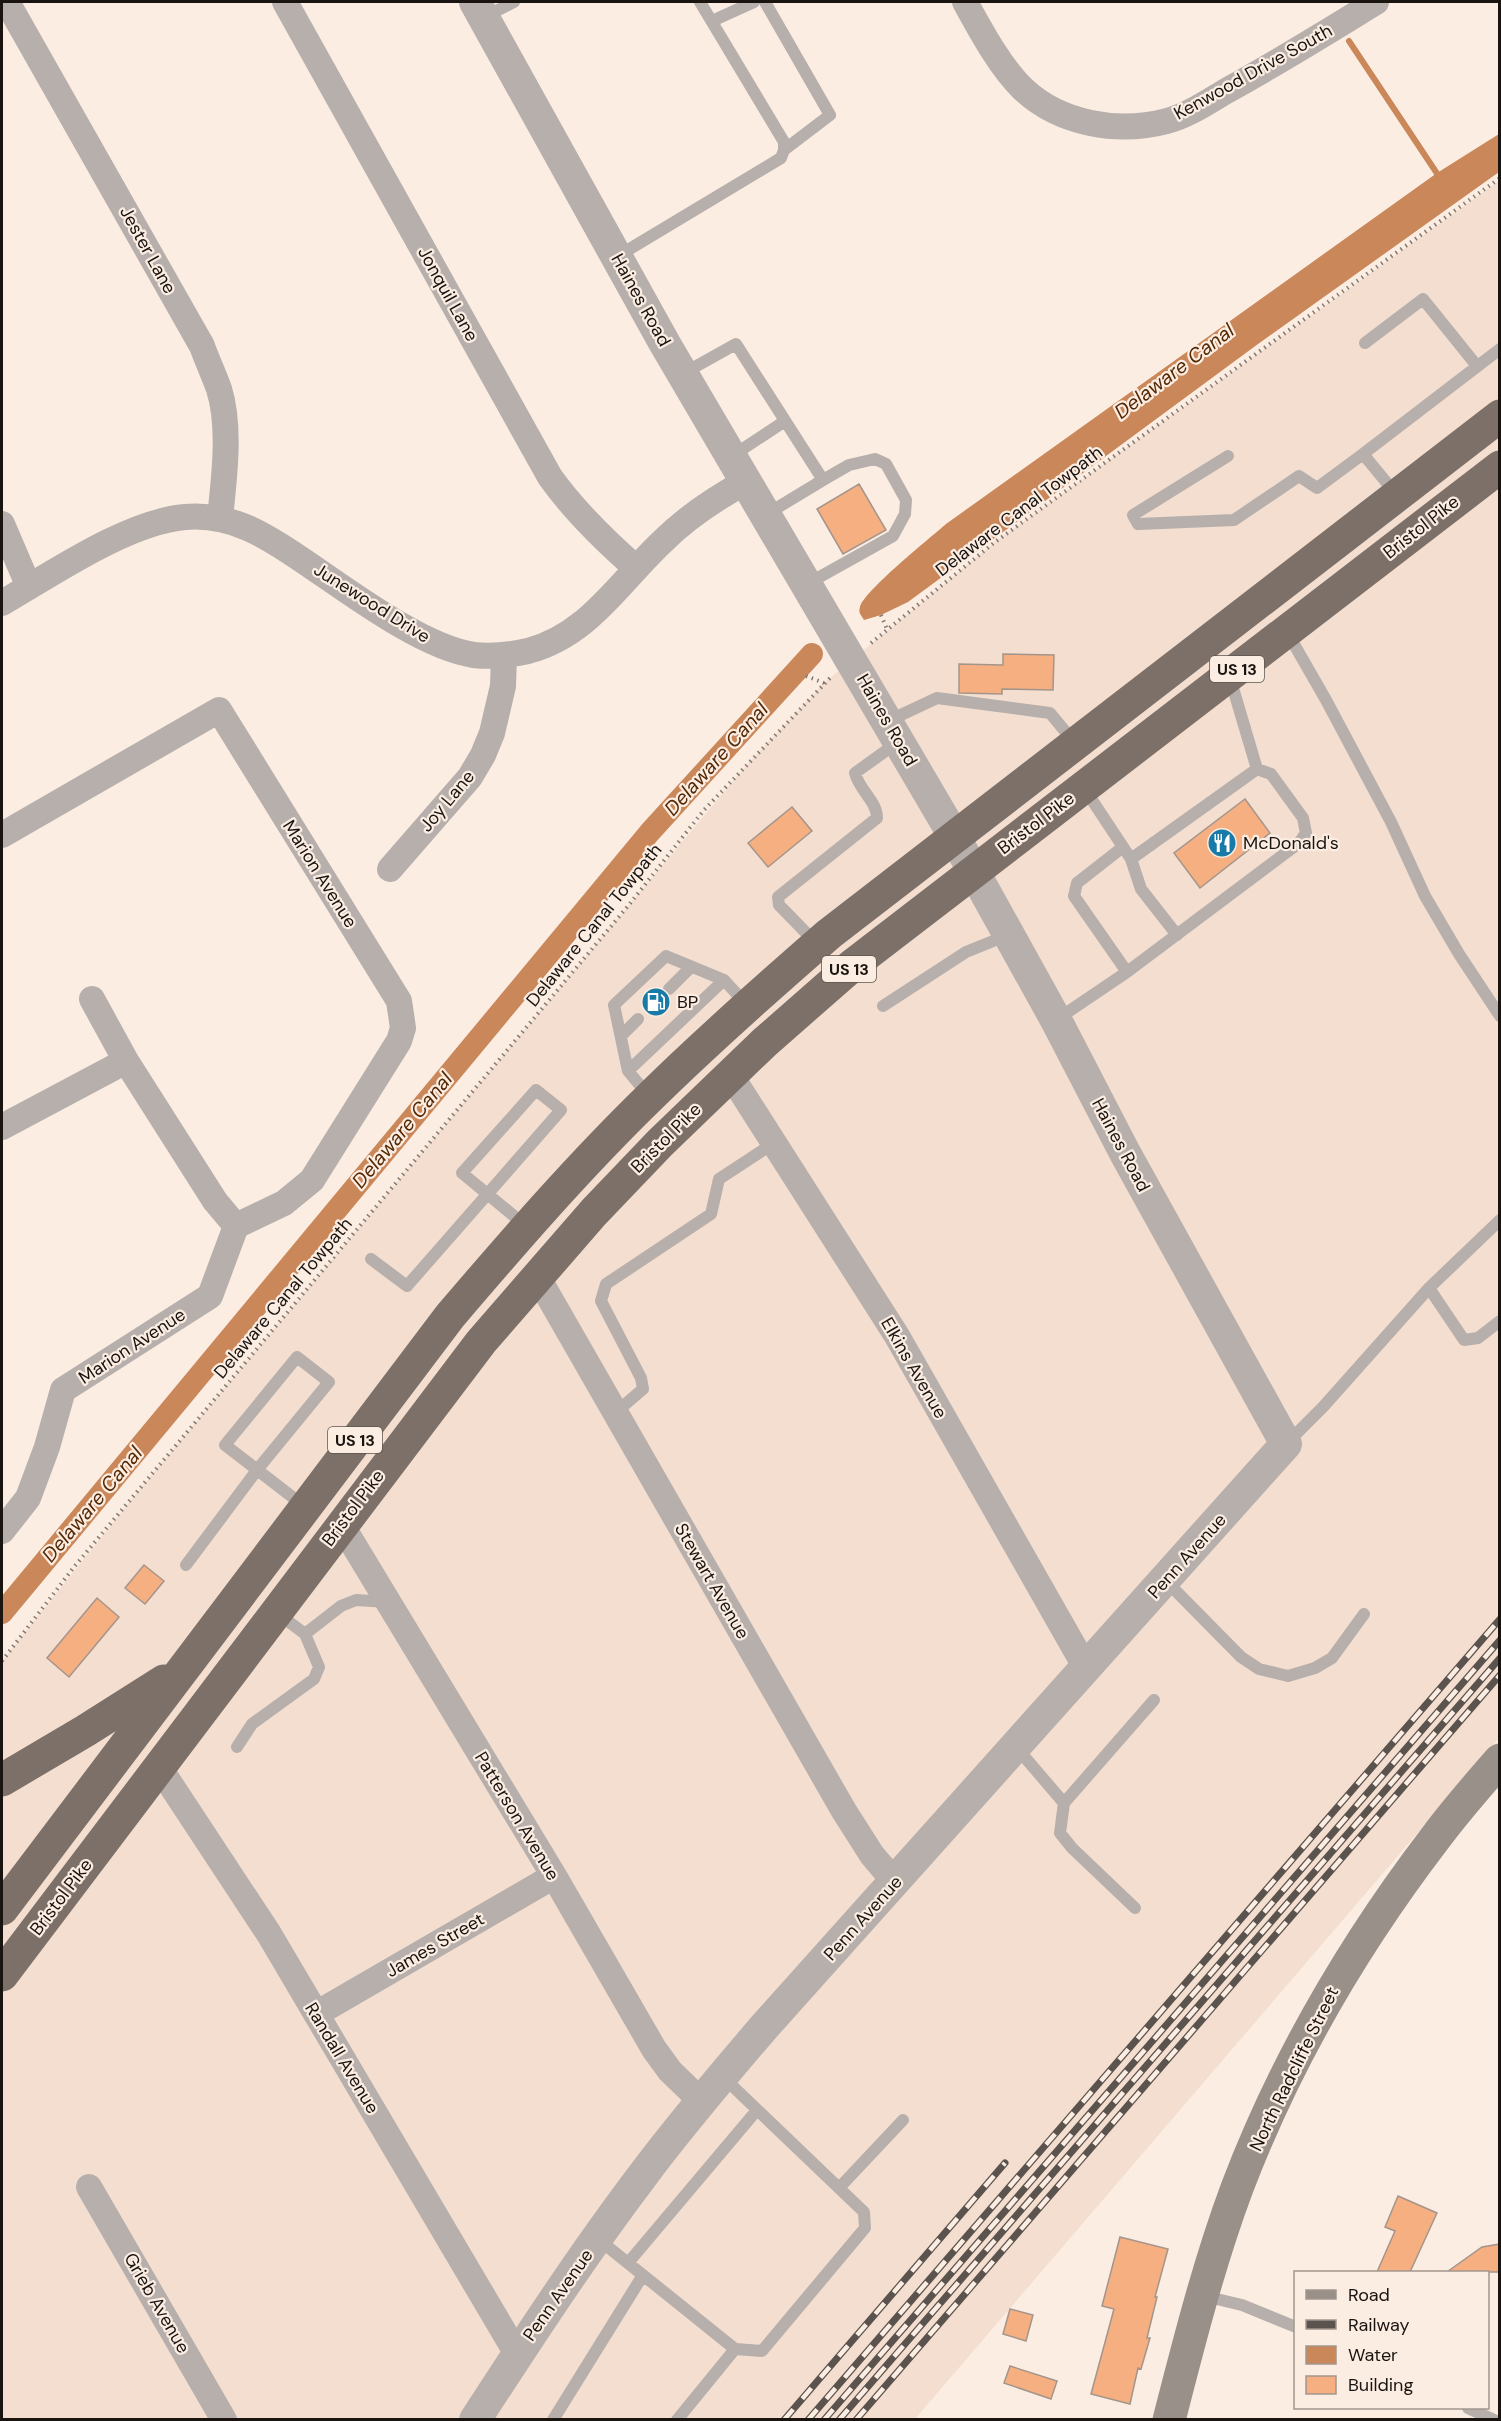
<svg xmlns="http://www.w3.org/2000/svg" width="1501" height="2421" font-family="'DM Sans',sans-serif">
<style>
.built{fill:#f4ded0}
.water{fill:#c9875a}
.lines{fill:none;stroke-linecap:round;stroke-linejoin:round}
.stream{stroke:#c9875a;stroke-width:6}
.canal{stroke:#c9875a;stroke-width:22}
.building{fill:#f5af81;stroke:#a4958c;stroke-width:1.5}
.path{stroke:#847a73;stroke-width:4;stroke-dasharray:1.5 4.5;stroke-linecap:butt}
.service{stroke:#b6afab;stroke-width:12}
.minor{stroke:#b6afab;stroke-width:26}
.tertiary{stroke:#b6afab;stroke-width:32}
.secondary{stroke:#9a908a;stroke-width:33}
.trunk{stroke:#7c7068;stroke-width:33}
.rail-casing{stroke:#5b534d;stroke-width:7}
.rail{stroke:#fcede3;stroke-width:4.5;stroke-dasharray:14;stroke-linecap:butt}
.labels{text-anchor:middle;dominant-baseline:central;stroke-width:4.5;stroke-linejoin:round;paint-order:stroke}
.shield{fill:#fcede3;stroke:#5d554f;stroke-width:1.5}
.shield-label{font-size:16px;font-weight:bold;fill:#191410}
.street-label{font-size:18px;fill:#191410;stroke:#fcede3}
.poi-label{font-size:18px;fill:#191410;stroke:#fcede3;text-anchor:start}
.water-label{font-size:20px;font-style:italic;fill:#542904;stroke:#fcede3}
</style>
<rect width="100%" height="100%" fill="#fcede3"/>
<path class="built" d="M1499,181V1738L915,2419L2,2420V1661L140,1489L744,768L824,683L995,542Z"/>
<path class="water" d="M1499,134V172L1258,344L908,602L881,615L864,620C861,615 858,613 860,607C864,591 930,538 946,524L1437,173Z"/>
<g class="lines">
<path class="stream" d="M1349,41L1440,178"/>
<path class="canal" d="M2,1613L650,832L812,654"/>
</g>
<path class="building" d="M859,484L886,530L843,554L817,509Z
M1003,654L1054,655L1053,690L1002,689V694L959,693V664L1003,665Z
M1245,799L1270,833L1200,888L1174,853Z
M792,807L812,831L768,867L748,843Z
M144,1565L164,1581L145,1604L125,1588Z
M97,1598L119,1617L69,1677L47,1658Z
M1398,2196L1437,2213L1410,2272H1377L1395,2231L1385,2227Z
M1120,2237L1168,2249L1155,2297H1157L1147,2338H1150L1141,2369L1138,2368L1130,2404L1091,2394L1114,2309L1102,2306Z
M1500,2244V2272H1447L1482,2247Z
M1010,2309L1033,2315L1026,2341L1003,2334Z
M1010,2366L1057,2381L1051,2399L1004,2383Z"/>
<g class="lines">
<path class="path" d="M881,615L887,629
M871,643L995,542L1500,178
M806,676L824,683
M2,1661L74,1567L628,906L704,810L831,677"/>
<path class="service" d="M765,2L830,115L784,150
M484,17L514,2
M712,21L754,2
M618,256L781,158L784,150V142L700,2
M1365,343L1423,299L1477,366
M684,373L736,344L823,480L767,514
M732,456L785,421
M1228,456L1133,515L1138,524L1234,520L1299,476L1317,488L1363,454
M1396,494L1363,454L1500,349
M807,584L893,536L905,514L906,500L886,464L875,459L849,465L823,480
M1287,632L1326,700L1391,822L1425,896L1459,954L1500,1016
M1230,678L1257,769
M888,721L937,698L1050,713L1074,742
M1084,788L1131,859L1141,889L1177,935
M1123,847L1077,883L1074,896L1127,972L1299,843L1306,833L1303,818L1271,774L1257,769
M1131,859L1257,769
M816,943L779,905L778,897L877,818C877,801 859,790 855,773L898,742
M669,989L691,967
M883,1006L966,952L1008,935
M1056,1020L1127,972
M622,1035L638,1019
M628,1071L614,1005L666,956L724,980
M649,1096L628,1071L724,980L747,1005
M371,1259L407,1286L561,1110L536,1090L462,1173L526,1226
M1429,1288L1464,1340L1478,1338L1500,1321
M615,1413L643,1389L641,1378L601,1301L606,1284L711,1214L719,1179L774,1143
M1287,1443L1323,1407L1429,1288L1500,1220
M186,1565L257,1470L329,1382L297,1357L225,1445L304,1506
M1166,1581L1241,1657L1259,1669L1288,1676L1315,1668L1332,1658L1364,1614
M305,1634L341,1606L356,1600L389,1602
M237,1747L252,1724L314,1679L319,1667L305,1634L276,1612
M1016,1747L1064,1803L1060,1833L1072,1848L1135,1908
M1064,1803L1154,1700
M723,2077L864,2212L865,2228L762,2351L735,2349
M839,2188L903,2120
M598,2239L735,2349L677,2420
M628,2263L757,2110
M1204,2296L1242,2305L1296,2327
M1468,2408L1494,2420
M553,2420L643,2275"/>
<path class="minor" d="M7,2L202,346C207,360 214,375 219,389C231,427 224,479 220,518
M285,2L550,477C575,512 604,540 636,568
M965,2C980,29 1000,67 1023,89C1060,124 1118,134 1167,121C1189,115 1209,101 1228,90C1279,62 1327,32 1376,2
M2,524L29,587
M2,603C52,574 127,522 185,517C232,513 267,536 305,562C348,591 423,648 474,655C492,657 510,655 528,651C589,635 620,581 663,541C688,516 716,498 747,481
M2,835L219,710L399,1001L403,1028L399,1041L312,1180L284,1203L236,1226L215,1201L126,1061L92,999
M390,869L470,777L483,755L492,733L503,686L504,656
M730,1074L897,1336L1086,1668
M2,1127L126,1061
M537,1276L844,1811L872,1855L895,1882
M341,1524L554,1876L654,2049L670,2071L701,2101
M2,1531L28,1498L47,1447L63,1390L210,1296L236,1226
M159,1767L269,1934L517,2354
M316,2014L554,1876
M89,2187L224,2420"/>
<path class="tertiary" d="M475,2420C529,2337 583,2254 643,2175C681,2124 722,2076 764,2027L1286,1444L1125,1153L1056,1020L954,836L665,344L475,2"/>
<path class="secondary" d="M1169,2420C1189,2342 1209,2263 1237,2188C1285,2062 1354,1944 1436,1837C1456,1810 1478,1785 1500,1760"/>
<path class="trunk" d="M2,1780L85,1731L164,1681
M2,1909L450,1316C514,1241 579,1166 650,1097C708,1040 768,987 829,934L1500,416
M2,1975L481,1342L594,1212L660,1143L765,1042L854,964L1500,467"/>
<g class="rail-casing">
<path id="rail" d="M784,2420L1005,2163
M808,2420L1500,1619
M824,2420L1500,1640
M839,2420L1500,1658
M856,2420L1500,1675"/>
</g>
<use href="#rail" class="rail"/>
</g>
<defs>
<g id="restaurant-disc" transform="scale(1.5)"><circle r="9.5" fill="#187aa6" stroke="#fcede3"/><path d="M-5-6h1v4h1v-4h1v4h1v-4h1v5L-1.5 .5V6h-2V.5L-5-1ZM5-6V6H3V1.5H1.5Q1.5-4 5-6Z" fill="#fff"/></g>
<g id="fuel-disc" transform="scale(1.5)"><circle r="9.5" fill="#187aa6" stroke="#fcede3"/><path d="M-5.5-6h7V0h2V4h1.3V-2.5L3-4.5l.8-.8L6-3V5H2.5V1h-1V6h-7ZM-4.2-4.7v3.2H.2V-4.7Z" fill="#fff"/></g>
</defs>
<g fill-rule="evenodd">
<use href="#restaurant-disc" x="1222" y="843"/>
<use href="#fuel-disc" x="656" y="1002"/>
</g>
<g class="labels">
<g class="shield">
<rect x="1210" y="656" width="54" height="26" rx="4.5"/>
<rect x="822" y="956" width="54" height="26" rx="4.5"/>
<rect x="328" y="1427" width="54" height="26" rx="4.5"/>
</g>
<g class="shield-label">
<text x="1237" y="669">US 13</text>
<text x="849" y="969">US 13</text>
<text x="355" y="1440">US 13</text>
</g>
<g class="street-label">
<text transform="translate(1253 72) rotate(-29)">Kenwood Drive South</text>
<text transform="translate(148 250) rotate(61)">Jester Lane</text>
<text transform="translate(448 294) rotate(61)">Jonquil Lane</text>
<text transform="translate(641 300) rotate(61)">Haines Road</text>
<text transform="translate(1019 511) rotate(-37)">Delaware Canal Towpath</text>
<text transform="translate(1421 527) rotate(-38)">Bristol Pike</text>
<text transform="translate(372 603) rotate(32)">Junewood Drive</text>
<text transform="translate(887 720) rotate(60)">Haines Road</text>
<text transform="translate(447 801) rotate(-50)">Joy Lane</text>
<text transform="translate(1036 823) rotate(-37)">Bristol Pike</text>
<text transform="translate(320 874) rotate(58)">Marion Avenue</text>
<text transform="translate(594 925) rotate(-51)">Delaware Canal Towpath</text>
<text transform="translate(666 1138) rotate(-45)">Bristol Pike</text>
<text transform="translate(1121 1145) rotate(62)">Haines Road</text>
<text transform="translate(283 1298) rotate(-50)">Delaware Canal Towpath</text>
<text transform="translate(132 1346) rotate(-33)">Marion Avenue</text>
<text transform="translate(914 1368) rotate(60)">Elkins Avenue</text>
<text transform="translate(353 1508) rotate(-53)">Bristol Pike</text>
<text transform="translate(1187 1556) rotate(-48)">Penn Avenue</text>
<text transform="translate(712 1581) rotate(60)">Stewart Avenue</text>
<text transform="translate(517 1816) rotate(59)">Patterson Avenue</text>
<text transform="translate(61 1897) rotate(-53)">Bristol Pike</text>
<text transform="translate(863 1918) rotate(-48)">Penn Avenue</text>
<text transform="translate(435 1945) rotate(-30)">James Street</text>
<text transform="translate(342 2058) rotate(59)">Randall Avenue</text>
<text transform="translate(1294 2069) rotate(-64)">North Radcliffe Street</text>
<text transform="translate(558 2295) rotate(-55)">Penn Avenue</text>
<text transform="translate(157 2303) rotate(60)">Grieb Avenue</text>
</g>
<g class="poi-label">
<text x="1243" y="843">McDonald's</text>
<text x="677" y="1002">BP</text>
</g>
<g class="water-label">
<text transform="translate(1174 371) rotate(-37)">Delaware Canal</text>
<text transform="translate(716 759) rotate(-48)">Delaware Canal</text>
<text transform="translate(402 1130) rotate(-50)">Delaware Canal</text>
<text transform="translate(92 1504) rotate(-50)">Delaware Canal</text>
</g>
</g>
<rect width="1501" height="2421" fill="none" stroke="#191410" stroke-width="6"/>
<rect x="1294" y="2271" width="195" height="138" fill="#fcede3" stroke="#a1968f" stroke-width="1.5"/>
<rect x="1306" y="2290" width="30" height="9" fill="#9a908a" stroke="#a1968f" stroke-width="1.5"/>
<text x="1348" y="2301" font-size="18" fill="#191410">Road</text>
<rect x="1306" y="2320" width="30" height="9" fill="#5b534d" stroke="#a1968f" stroke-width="1.5"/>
<text x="1348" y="2331" font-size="18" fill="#191410">Railway</text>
<rect x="1306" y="2346" width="30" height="18" fill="#c9875a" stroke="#a1968f" stroke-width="1.5"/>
<text x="1348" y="2361" font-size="18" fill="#191410">Water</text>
<rect x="1306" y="2376" width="30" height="18" fill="#f5af81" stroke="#a1968f" stroke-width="1.5"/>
<text x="1348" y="2391" font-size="18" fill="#191410">Building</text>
</svg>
